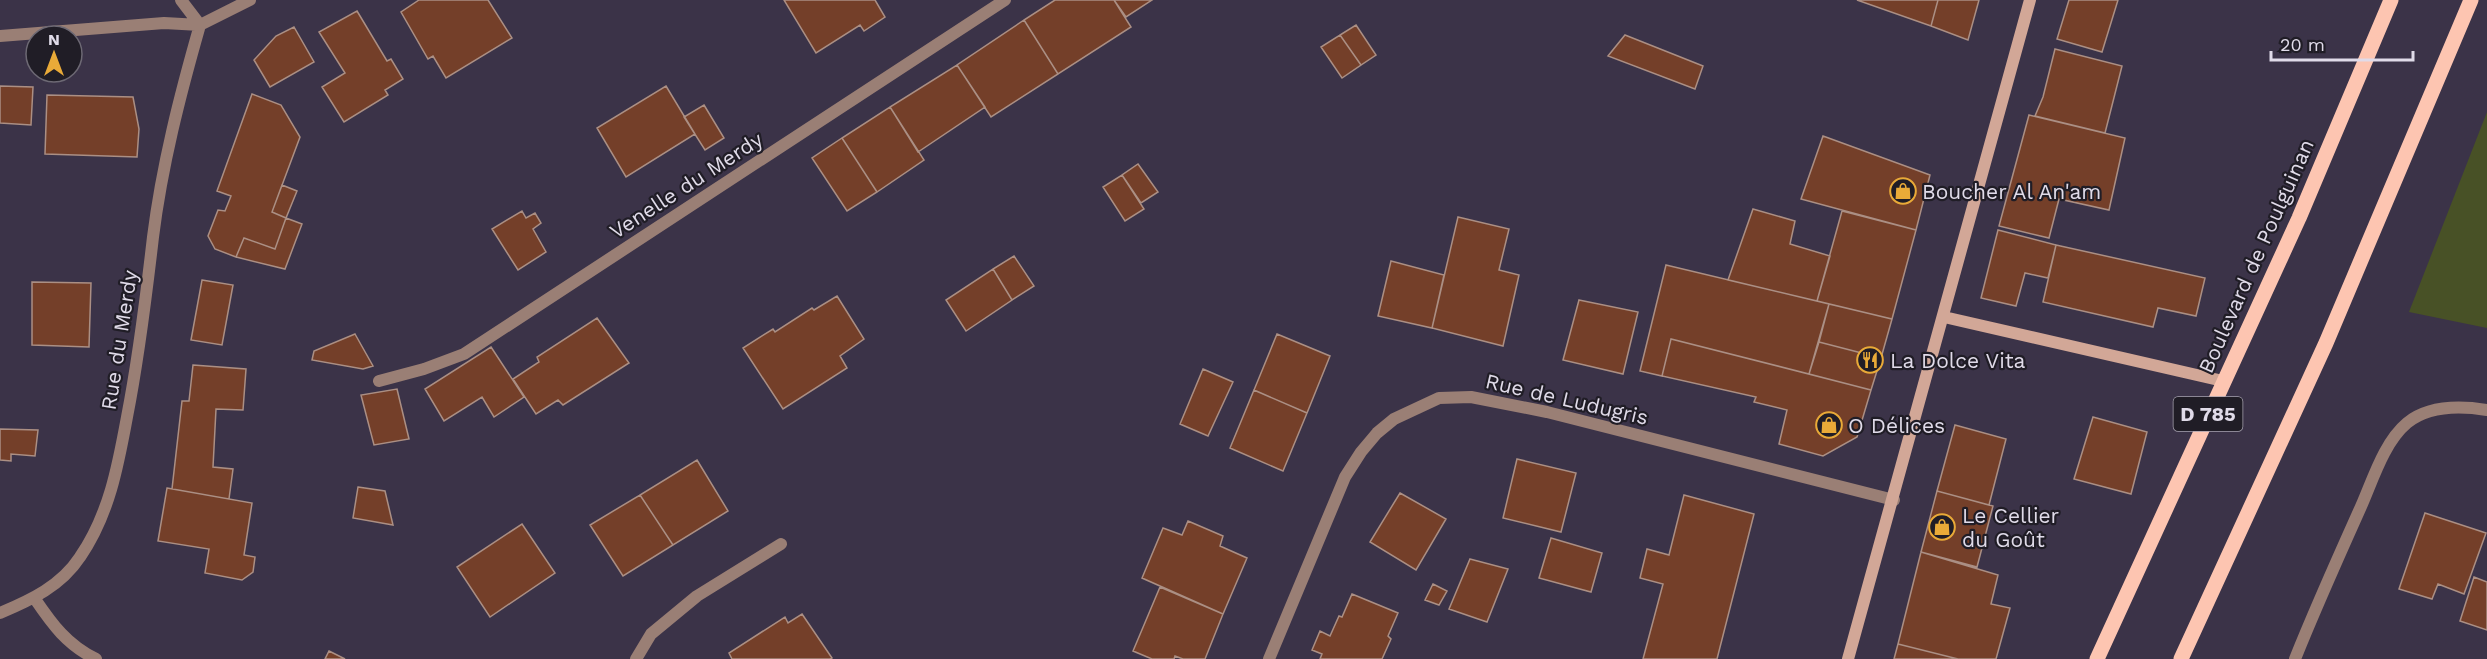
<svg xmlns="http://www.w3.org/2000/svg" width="2487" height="659" font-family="'Work Sans',sans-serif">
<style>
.green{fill:#485126}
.building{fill:#743f29;stroke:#ab8f84;stroke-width:1.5}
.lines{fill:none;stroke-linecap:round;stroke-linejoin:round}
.street{stroke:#9a7f75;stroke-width:12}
.secondary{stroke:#d2a797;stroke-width:12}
.primary{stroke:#fdc5b1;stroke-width:15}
.labels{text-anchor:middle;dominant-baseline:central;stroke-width:4.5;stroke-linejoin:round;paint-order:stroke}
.shield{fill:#201d26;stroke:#a6a2ae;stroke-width:1.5}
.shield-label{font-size:20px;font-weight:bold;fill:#e0dbe9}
.street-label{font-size:21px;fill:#e0dbe9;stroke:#201d26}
.poi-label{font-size:21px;fill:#e0dbe9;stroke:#201d26;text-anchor:start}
</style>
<rect width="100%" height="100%" fill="#3b3348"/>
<path class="green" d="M2487,112V328L2409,312Z"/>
<path class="building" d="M419,0H488L512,38L446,78L433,56L428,59L401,12Z
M784,0H875L885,17L864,31L860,25L816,53Z
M1055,0H1114L1131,27L1058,74L1024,20Z
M1114,0H1152L1126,17Z
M1857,0H1938L1931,26Z
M1938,0H1979L1968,40L1931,26Z
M2069,0H2118L2102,52L2057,39Z
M357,11L387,61L391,59L403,79L385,90L388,95L344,122L322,87L345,73L319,32Z
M1024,20L1058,74L991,117L957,65Z
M1356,25L1376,55L1361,65L1340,35Z
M294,27L314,62L270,87L254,60L276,36Z
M1340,35L1361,65L1342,78L1321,47Z
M1625,35L1703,66L1695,89L1608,56Z
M2055,49L2122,66L2105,133L2035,116L2043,97Z
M957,65L985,107L918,152L890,107Z
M0,86L33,87L31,125L0,123Z
M666,86L695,134L626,177L597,128Z
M252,94L281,105L300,137L272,212L286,218L275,249L244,238L236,257L215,249L208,236L218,210L225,211L231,196L217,191Z
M47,95L133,97L139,129L137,157L45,154Z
M704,105L724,138L705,150L684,117Z
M890,107L924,160L877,192L842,138Z
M2029,115L2125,138L2109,210L2059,199L2049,238L1999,226Z
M1823,136L1930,175L1916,230L1801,199Z
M842,138L877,192L847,211L812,158Z
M1138,164L1158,192L1141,203L1122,175Z
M1122,175L1144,209L1125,221L1103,187Z
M282,185L297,191L286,218L272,212Z
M1753,209L1795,221L1790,244L1830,256L1817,301L1728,280Z
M522,211L526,218L535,213L541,223L533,229L546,252L518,270L492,229Z
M1842,211L1916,230L1892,319L1817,301Z
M1458,217L1509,229L1499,270L1519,275L1503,346L1432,328Z
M286,218L302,224L285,269L236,257L244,238L275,249Z
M1998,230L2056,245L2048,278L2025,273L2016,306L1981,298Z
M2056,245L2205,278L2196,316L2158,308L2153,327L2043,302Z
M1014,256L1034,286L1012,300L993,269Z
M1391,261L1444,275L1432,328L1378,316Z
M1666,265L1829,304L1809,374L1671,339L1662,376L1640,371Z
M993,269L1012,300L966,331L946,300Z
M202,280L233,285L222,345L191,340Z
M32,282L91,283L89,347L32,345Z
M837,296L864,339L840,356L847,368L783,409L743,348L773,329L775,332L812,308L814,310Z
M1579,300L1638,312L1623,374L1563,360Z
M1829,304L1892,319L1881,358L1819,342Z
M597,318L629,363L563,405L558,400L536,414L513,379L539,362L537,357Z
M355,334L373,366L363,369L312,360L314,351Z
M1277,334L1330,356L1307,413L1254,390Z
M1671,339L1871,390L1857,437L1823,456L1779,444L1787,410L1754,402L1756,397L1662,376Z
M1819,342L1881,358L1871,390L1809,374Z
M491,347L524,397L494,417L482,397L444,421L425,389Z
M193,365L246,369L243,410L216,409L213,467L233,469L229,499L172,489L182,401H189Z
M1203,369L1233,382L1208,436L1180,424Z
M397,389L409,439L374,445L361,395Z
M1254,390L1307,413L1283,471L1230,448Z
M2093,417L2147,432L2131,494L2074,479Z
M1955,425L2006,439L1989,505L1937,491Z
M0,429L38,430L35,456L11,454V461L0,460Z
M1517,459L1576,473L1561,532L1503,518Z
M697,460L728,511L673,545L640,495Z
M358,487L385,491L393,525L353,518Z
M167,488L252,503L244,555L255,557L253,572L242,580L205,573L209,549L158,541Z
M1937,491L1993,506L1977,567L1921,552Z
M1400,493L1446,519L1416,570L1370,542Z
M640,495L673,545L623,576L590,525Z
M1684,495L1754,514L1717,659H1643L1663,584L1640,578L1647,549L1669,555Z
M2425,513L2486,533L2464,594L2438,584L2432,599L2399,589Z
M1188,521L1223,536L1220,546L1247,558L1223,614L1142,578L1163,528L1182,535Z
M522,524L555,573L490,617L457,567Z
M1551,538L1602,553L1591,592L1539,578Z
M1921,552L1998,575L1991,604L2010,608L1996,659H1958L1898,644Z
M1470,559L1508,569L1487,622L1449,609Z
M2474,577L2487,582V630L2460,621Z
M1433,584L1447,591L1439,605L1425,600Z
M1160,587L1223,614L1205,659H1183L1175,656L1174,659H1152L1133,651Z
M1352,594L1398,613L1388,636L1391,639L1382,659H1320L1322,654L1312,650L1320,631L1330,636L1339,616L1342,617Z
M802,614L832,658L830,659H732L729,653L785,617L788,623Z
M1898,644L1958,659H1894Z
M329,651L345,659H325Z"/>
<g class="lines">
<path class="street" d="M181,0L200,25
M0,36L164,23L200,25L250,0
M379,381L424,369L464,354L1005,0
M35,599C52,624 67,645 96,659
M0,613C31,600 61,586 80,557C109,515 118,466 127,417C139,356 146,298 153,237C162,165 180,95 200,25
M636,659L651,634L697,596L781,544
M1269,659L1345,477L1361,452L1377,433L1394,419L1439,398L1471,397L1547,412L1894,500
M2295,659C2315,609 2337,560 2359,511C2372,483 2383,443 2407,423C2429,405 2462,406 2487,410"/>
<path class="secondary" d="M1944,317L2223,381
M1848,659L2030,0"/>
<path class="primary" d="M2097,659L2299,218L2391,0
M2181,659L2326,343L2471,0"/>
</g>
<defs>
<g id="shop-ring" transform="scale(1.35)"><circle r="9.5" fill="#201d26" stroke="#e9aa38" stroke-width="1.5"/><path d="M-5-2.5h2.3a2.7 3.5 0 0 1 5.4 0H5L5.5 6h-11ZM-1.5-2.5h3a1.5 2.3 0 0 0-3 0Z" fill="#e9aa38"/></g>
<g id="restaurant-ring" transform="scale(1.35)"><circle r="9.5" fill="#201d26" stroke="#e9aa38" stroke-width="1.5"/><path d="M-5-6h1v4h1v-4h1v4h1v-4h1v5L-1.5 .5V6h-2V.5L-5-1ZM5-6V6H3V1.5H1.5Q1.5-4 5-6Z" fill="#e9aa38"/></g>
</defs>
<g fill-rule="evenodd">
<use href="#shop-ring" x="1903" y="191"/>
<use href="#restaurant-ring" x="1870" y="360"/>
<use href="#shop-ring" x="1829" y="425"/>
<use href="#shop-ring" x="1942" y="527"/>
</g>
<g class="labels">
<rect class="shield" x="2173.5" y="397" width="69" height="34" rx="4.5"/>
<g class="shield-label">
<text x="2208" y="414">D 785</text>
</g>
<g class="street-label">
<text transform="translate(686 185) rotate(-33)">Venelle du Merdy</text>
<text transform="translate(2256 256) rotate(-66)">Boulevard de Poulguinan</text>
<text transform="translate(119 340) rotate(-81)">Rue du Merdy</text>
<text transform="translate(1567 399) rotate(13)">Rue de Ludugris</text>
</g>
<g class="poi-label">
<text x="1922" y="191">Boucher Al An'am</text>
<text x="1890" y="360">La Dolce Vita</text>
<text x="1848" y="425">O Délices</text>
<text x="1962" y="515">Le Cellier<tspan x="1962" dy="24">du Goût</tspan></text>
</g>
</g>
<g transform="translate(54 54)"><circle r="28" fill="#201d26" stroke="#6d6974" stroke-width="1.5"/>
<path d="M0-4.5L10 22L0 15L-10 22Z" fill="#e9aa38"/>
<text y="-9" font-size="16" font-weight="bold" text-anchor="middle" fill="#e0dbe9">N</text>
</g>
<path d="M2271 51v9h142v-9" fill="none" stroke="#e0dbe9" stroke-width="3"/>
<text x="2280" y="51" font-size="18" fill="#e0dbe9" stroke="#201d26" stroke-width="4.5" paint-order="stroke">20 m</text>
</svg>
